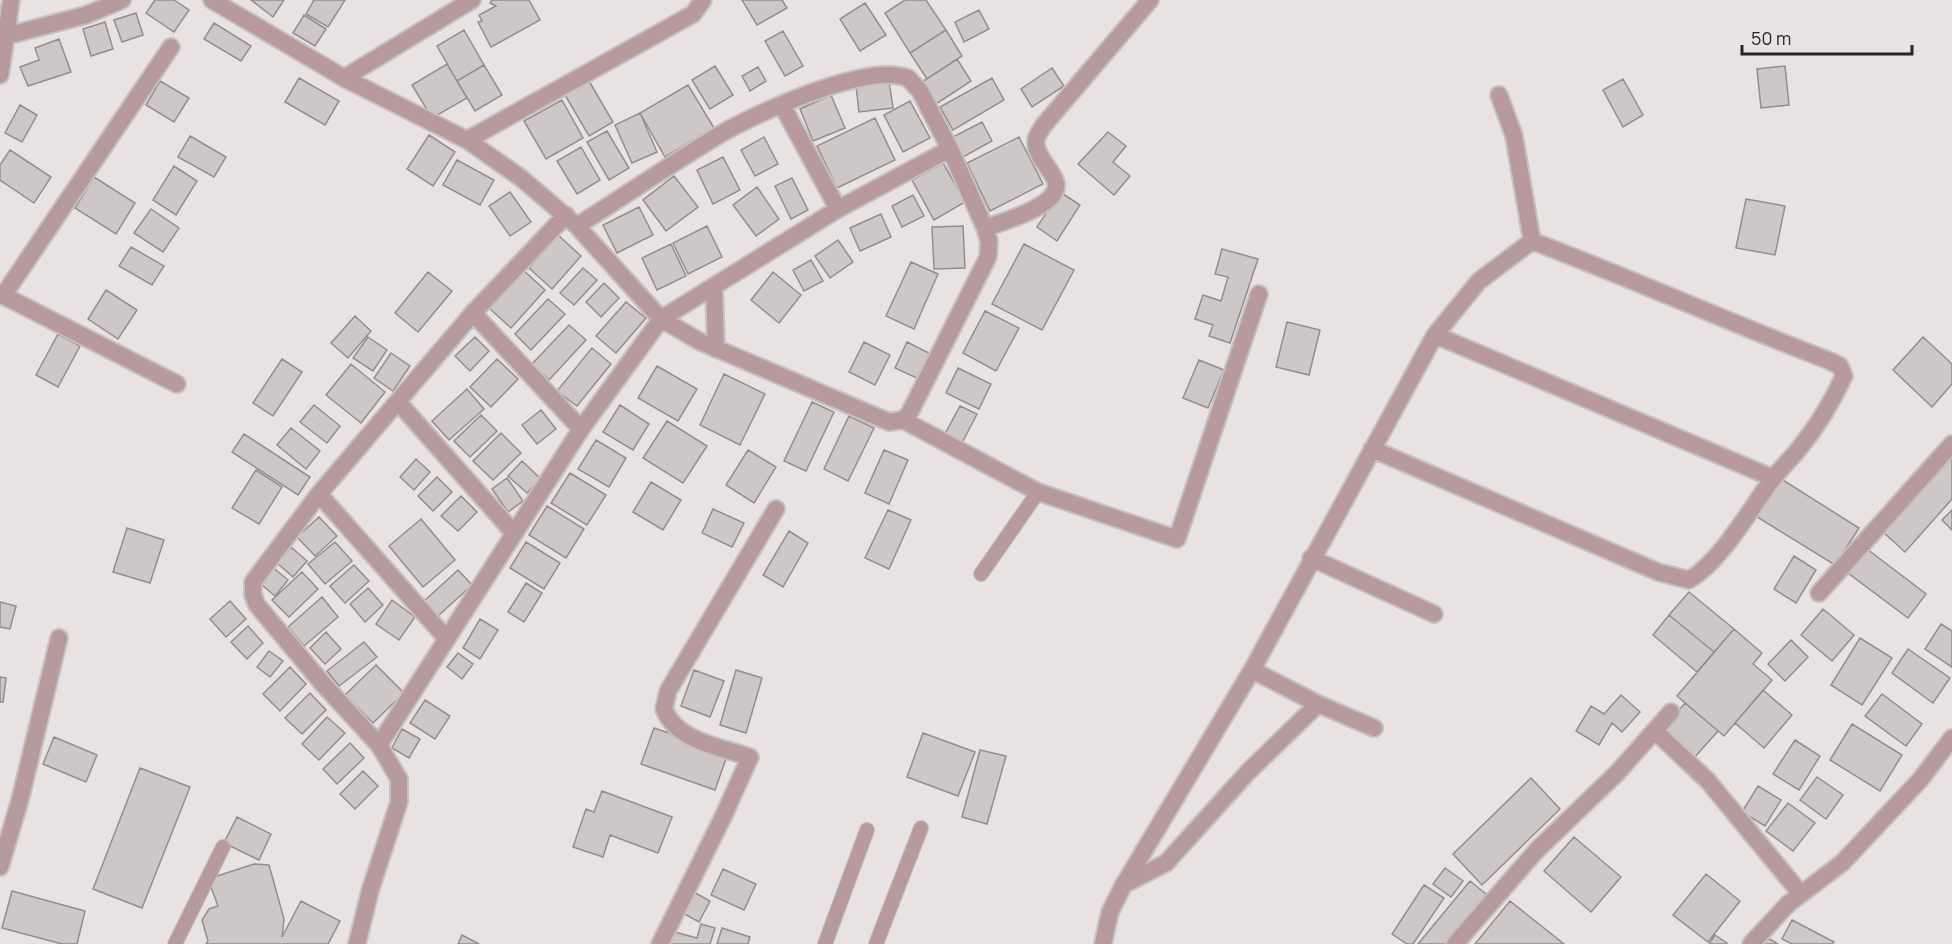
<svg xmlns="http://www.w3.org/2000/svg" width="1952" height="944" font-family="Manrope,sans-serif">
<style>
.building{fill:#cec7c7;stroke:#948d8d;stroke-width:1.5}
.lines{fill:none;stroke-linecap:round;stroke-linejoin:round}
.service-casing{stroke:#c6c0c0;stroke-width:16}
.minor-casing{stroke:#c6c0c0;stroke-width:20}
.service{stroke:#b79b9c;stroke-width:14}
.minor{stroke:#b79b9c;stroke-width:16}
</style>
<rect width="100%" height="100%" fill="#e9e2e2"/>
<path class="building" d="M155,0H174L189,10L174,32L146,13Z
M251,0H284L273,17Z
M314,0H345L328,27L306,14Z
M492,0H529L540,20L491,47L478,22L482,21L479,15L496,6L490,3Z
M742,0H782L787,8L757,25Z
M905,0H926L946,30L910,53L885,13Z
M865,3L886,35L860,51L840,19Z
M979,10L989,29L964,42L955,22Z
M136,13L143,35L122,42L114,20Z
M304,15L326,29L315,46L293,33Z
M105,22L113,49L91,56L83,29Z
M214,23L251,46L241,61L204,39Z
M464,30L484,65L457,81L437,46Z
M946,30L962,56L927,79L910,53Z
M783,31L803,66L785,76L765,41Z
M59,39L71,72L28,86L20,67L39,60L35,48Z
M957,59L971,81L933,106L919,84Z
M447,64L467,98L432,118L412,85Z
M484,65L502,95L475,111L457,81Z
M715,66L733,95L710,109L692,80Z
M1785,66L1789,105L1761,108L1757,69Z
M758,67L766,81L750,91L742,76Z
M1052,68L1064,86L1032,107L1021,89Z
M299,78L339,101L325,125L285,102Z
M992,78L1004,100L953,130L940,107Z
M1623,79L1643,115L1623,127L1603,90Z
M160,81L189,98L174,122L146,105Z
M589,81L613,122L589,136L565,95Z
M889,81L893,108L859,112L856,86Z
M688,85L714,128L665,157L640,113Z
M831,95L845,128L813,141L800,109Z
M562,100L583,138L546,159L524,121Z
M910,101L930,138L903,152L884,115Z
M20,105L37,115L22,142L5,133Z
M640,113L657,152L632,163L615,125Z
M875,118L895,160L837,188L817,146Z
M982,122L992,141L963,157L953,137Z
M607,131L629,168L609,180L587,142Z
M1108,132L1126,146L1113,162L1130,176L1114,195L1078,164Z
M429,135L455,152L433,186L407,169Z
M190,136L226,157L214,177L178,157Z
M764,137L778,164L755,176L741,150Z
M1019,137L1043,184L990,211L967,163Z
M581,147L600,180L577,194L557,161Z
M10,150L51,177L34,203L0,180V165Z
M723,157L740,190L713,204L697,170Z
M457,160L494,180L480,205L443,185Z
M943,163L965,202L934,220L912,180Z
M174,166L197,181L176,215L153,200Z
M674,176L698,207L666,231L643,200Z
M94,177L135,203L116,234L75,208Z
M792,178L808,210L791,219L775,186Z
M757,187L779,219L756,236L733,205Z
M510,192L531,222L510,236L489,206Z
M1060,192L1080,205L1057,241L1037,227Z
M913,195L924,216L902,227L892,206Z
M1746,199L1785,206L1775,255L1736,248Z
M639,207L653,235L617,253L603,225Z
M151,209L179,228L163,252L134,233Z
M881,214L891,237L860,251L850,228Z
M707,226L722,257L688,274L673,243Z
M963,226L965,268L934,269L932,227Z
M558,235L581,256L552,289L529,268Z
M838,240L853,262L830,278L815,256Z
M671,244L686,276L657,290L642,258Z
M1024,244L1074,270L1042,330L992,304Z
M131,247L164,266L152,285L119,266Z
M1222,249L1258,259L1230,343L1209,336L1213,325L1195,319L1203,295L1221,301L1228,277L1215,274Z
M811,260L823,281L804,291L793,270Z
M911,262L938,274L914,329L886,316Z
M583,268L597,280L574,305L560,293Z
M523,270L545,290L511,328L489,308Z
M428,272L452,291L418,332L395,313Z
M773,272L801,295L779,323L751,300Z
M604,283L619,298L601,317L586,302Z
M106,290L137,310L118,339L88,319Z
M548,299L565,314L531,350L515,334Z
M626,302L646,318L616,353L596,336Z
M985,311L1019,328L996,371L963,353Z
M355,316L371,331L348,358L331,343Z
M1287,322L1320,330L1309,375L1276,367Z
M569,325L586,340L549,380L532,364Z
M58,334L80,346L58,387L36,375Z
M368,337L387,350L373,371L353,358Z
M475,337L489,351L470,371L455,356Z
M1923,337L1952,364V384L1932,407L1893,370Z
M864,342L890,355L875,385L849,372Z
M907,342L933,355L921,380L895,368Z
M592,348L611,364L577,406L557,391Z
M391,353L410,366L393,391L374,378Z
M282,359L302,372L273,416L253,403Z
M497,359L518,379L491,407L470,387Z
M1199,360L1224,370L1208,408L1183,398Z
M351,364L385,392L361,423L326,395Z
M657,366L697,389L678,421L638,398Z
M958,368L991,384L979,409L946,393Z
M724,374L765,394L740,445L700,425Z
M467,389L484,409L449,440L432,421Z
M812,402L834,412L806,471L784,461Z
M314,405L340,426L327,443L300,422Z
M620,405L649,424L633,450L603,432Z
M960,406L977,414L962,443L945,434Z
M541,410L556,429L537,444L522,425Z
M481,415L497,431L470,457L454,441Z
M849,416L874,428L848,481L824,469Z
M667,421L707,446L683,483L643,458Z
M291,428L320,451L306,469L277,445Z
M501,433L521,453L493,480L473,461Z
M244,434L310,477L298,495L232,452Z
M596,440L626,458L609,487L578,469Z
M748,450L776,467L754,503L726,485Z
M884,450L908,460L889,504L865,493Z
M1948,457L1952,460V499L1905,552L1882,531Z
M416,459L430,472L414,490L400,477Z
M522,461L541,479L527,493L508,476Z
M256,470L282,487L259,524L232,508Z
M570,473L606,495L587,525L551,503Z
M437,477L452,492L433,511L418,496Z
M1778,477L1859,528L1835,565L1754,515Z
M507,478L523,501L508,512L492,489Z
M651,482L681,500L663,530L633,512Z
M461,496L477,512L458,531L441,516Z
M547,506L584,529L566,558L529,535Z
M713,509L744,523L732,547L702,533Z
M888,510L911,520L889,569L865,558Z
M1952,510V530L1942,520Z
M319,517L337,536L315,556L297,537Z
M421,519L455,560L423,587L389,546Z
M127,528L164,540L150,583L113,572Z
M789,531L808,543L783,587L763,575Z
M335,542L352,561L325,584L308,564Z
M526,542L560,563L544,589L510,568Z
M291,547L307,561L293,577L277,563Z
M1867,549L1926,594L1908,618L1848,573Z
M1794,556L1816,570L1796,603L1774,589Z
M270,565L288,580L275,596L257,581Z
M354,565L369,581L345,603L330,586Z
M458,570L472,585L437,617L423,602Z
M302,572L318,589L289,617L272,600Z
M526,583L542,593L524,622L508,612Z
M368,588L383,605L365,622L350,604Z
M1689,592L1734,629L1714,652L1669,615Z
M322,597L338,617L304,646L288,627Z
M392,600L415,617L399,640L376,624Z
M230,601L246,619L226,637L210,619Z
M0,602L16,606L10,629L0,627Z
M1823,609L1854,635L1832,661L1801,635Z
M1669,615L1714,652L1697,672L1653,635Z
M480,619L498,630L480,659L463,648Z
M1941,624L1952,631V667L1925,649Z
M248,626L263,643L247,659L231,642Z
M1734,629L1762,653L1753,664L1772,680L1724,736L1677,696Z
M326,632L341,649L325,664L310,648Z
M1860,638L1892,658L1862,705L1831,685Z
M1791,640L1808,657L1785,681L1768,664Z
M364,642L377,657L339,686L327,671Z
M1908,649L1950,678L1933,703L1892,673Z
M269,651L283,661L270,677L257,667Z
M458,653L473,664L462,679L447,667Z
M376,665L404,693L373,723L345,695Z
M290,667L306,684L280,711L263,694Z
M694,670L724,681L710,717L681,706Z
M736,670L762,678L746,733L720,725Z
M0,677L6,678L3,702H0Z
M1763,690L1792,715L1764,748L1735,723Z
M310,693L326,710L302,734L285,718Z
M1882,694L1922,724L1906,746L1865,716Z
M1621,695L1640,712L1622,732L1612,723L1599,745L1576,731L1591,706L1604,714Z
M425,700L450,716L435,739L410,723Z
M1685,703L1718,731L1694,758L1661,731Z
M327,717L345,733L319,760L302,744Z
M1852,724L1902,755L1880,791L1830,760Z
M654,728L728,753L715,790L641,764Z
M402,729L420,739L409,758L392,748Z
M923,733L975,752L958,796L907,777Z
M54,737L97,755L86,782L43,764Z
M1795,740L1820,756L1799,790L1773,774Z
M350,743L364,758L337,784L323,769Z
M980,750L1006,756L987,824L962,817Z
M140,768L190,787L142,908L93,889Z
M363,771L378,786L355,809L340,794Z
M1817,777L1843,795L1826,819L1800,800Z
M1531,778L1560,809L1482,885L1453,854Z
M1758,786L1781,800L1765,826L1742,812Z
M602,791L672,817L658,853L610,835L603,857L573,847L586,809L594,812Z
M1788,803L1815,823L1793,851L1766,831Z
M237,817L271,834L259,860L224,843Z
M1574,837L1621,877L1591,912L1544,871Z
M254,864L269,865L284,919L282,937L301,901L340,921L328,944H206L208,941L202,920L209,909L218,906L208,879Z
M1445,868L1463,881L1451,897L1433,884Z
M723,869L756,884L744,910L711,895Z
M1706,874L1740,901L1708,942L1673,915Z
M1470,881L1491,898L1453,944H1418Z
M1424,885L1444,898L1413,944H1407L1392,934Z
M690,890L710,901L699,922L679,911Z
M12,891L85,911L77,944H62L2,928Z
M1510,901L1564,944H1475Z
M1792,920L1834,942L1832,944H1792L1782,939Z
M701,924L715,928L710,944H663L667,930L697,938Z
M722,928L750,937L748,944H717Z
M462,935L479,944H458Z
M1715,935L1727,943L1726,944H1709Z
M1766,937L1778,944H1761Z"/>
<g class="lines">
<g class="service-casing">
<path id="service" d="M981,574L1038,492
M175,944L223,847
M825,944L867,830
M876,944L921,828"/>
</g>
<g class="minor-casing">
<path id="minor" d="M11,0L6,36L86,15L122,0
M212,0L344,78L467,140L521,178L577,226L661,319L581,429L473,313L319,494L253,582V595L257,605L323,684L379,745L399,779V802L370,891L357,944
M0,75L6,36
M344,78L472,0
M1499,95L1514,136L1532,241
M782,105L838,209
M467,140L693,14L703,0
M577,226C624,196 671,164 719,135C757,113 867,62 908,78L920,91L950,149L838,209L661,319L701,342L814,390L889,422L903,420L909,414L988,257L989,241L985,228L950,149
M985,228C1002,222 1065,205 1055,180C1051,169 1036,156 1036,143C1035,137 1040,132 1043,126L1150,0
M714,286L716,349
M0,294L177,384
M3,296L171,47
M473,313L566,215
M1435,335L1773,478
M398,402L513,532
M903,420L1038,492L1177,539L1259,294
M319,494L446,638
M1311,558L1434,614
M1819,593L1952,444
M1252,670L1318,704L1374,728
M1655,731L1708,781L1801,894
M379,745L581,429
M0,867L20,800L59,638
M1123,885L1166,863L1248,772L1318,704
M660,944L723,817L750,757C720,747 676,741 664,709L668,691L776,509
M1103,944L1110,912L1123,886L1252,670L1435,335L1479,281L1532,241C1633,279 1730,323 1830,361L1840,366L1844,376C1832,402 1816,428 1798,450C1789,461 1779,470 1771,481C1749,511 1721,561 1689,580L1658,572L1372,449
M1455,944L1537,850L1618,772L1671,712
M1751,944L1788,904L1842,863L1920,780L1952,738"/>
</g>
<use href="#service" class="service"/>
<use href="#minor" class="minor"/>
</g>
<path d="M1742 45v9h170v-9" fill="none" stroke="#282525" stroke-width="3"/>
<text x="1751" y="45" font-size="18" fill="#282525" stroke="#e9e2e2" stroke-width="4.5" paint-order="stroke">50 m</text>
</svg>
